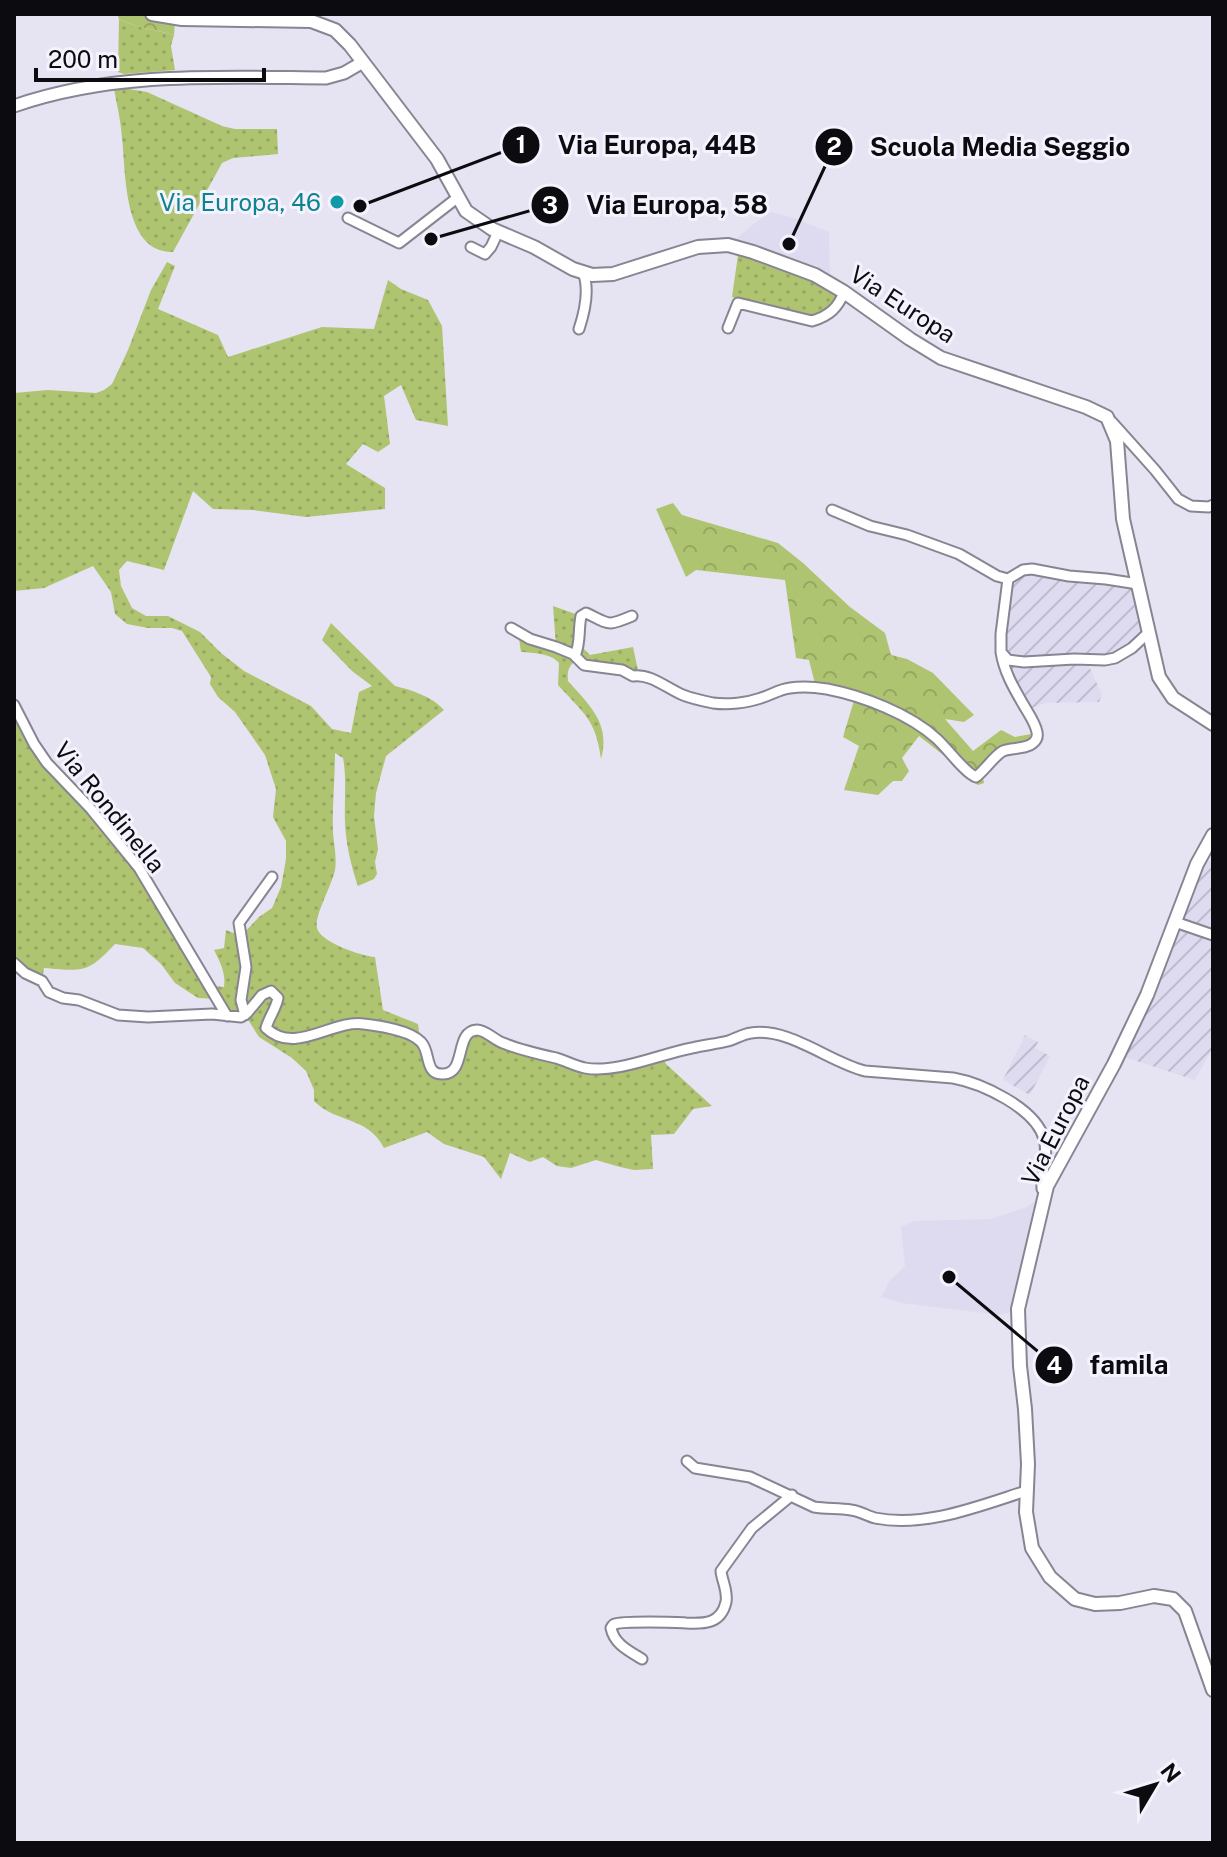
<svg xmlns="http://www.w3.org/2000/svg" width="1227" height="1857" font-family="'Public Sans',sans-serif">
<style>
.built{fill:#dedbf1}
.industrial{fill:url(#industrial-furrows)}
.grass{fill:url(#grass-dots)}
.forest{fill:url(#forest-crowns)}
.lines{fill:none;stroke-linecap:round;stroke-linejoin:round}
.minor-casing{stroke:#878592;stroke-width:13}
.tertiary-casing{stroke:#878592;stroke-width:15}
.secondary-casing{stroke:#878592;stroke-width:16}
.minor{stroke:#fff;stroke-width:9}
.tertiary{stroke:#fff;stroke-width:11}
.secondary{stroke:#fff;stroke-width:12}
.culture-dot{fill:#0f9aa8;stroke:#f3f2fd;stroke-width:3}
.labels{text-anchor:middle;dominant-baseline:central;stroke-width:6;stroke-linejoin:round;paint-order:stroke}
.culture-label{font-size:24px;fill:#0d838f;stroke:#f3f2fd;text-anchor:end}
.street-label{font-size:24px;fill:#0c0b10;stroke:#f3f2fd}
.leader{fill:none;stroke:#0c0b10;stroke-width:3}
.callout-dot{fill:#0c0b10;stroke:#f3f2fd;stroke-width:3}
.mark-label{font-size:24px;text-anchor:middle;font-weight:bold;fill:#fff}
.callout-label{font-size:26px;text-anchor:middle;font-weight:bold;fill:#0c0b10;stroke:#f3f2fd;stroke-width:6;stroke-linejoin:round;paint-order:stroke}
</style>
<defs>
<pattern id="industrial-furrows" width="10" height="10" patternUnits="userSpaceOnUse" patternTransform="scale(2)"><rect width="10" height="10" fill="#dedbf1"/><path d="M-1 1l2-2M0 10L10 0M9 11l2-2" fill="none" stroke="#bdbbce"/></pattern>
<pattern id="grass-dots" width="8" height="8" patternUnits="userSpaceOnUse" patternTransform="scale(2)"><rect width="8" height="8" fill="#afc470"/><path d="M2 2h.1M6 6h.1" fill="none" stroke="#95a760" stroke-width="1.8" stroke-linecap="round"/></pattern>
<pattern id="forest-crowns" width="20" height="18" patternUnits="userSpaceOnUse" patternTransform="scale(2)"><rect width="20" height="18" fill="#afc470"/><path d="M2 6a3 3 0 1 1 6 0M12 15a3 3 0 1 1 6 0" fill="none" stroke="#95a760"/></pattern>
</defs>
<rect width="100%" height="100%" fill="#e6e4f2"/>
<path class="built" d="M771,212L796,219L829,232L830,279L797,261L735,240L751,226Z
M1038,1199L1017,1277L1012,1312L1001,1315L901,1303L881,1297L890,1280L905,1266L901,1227L914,1221L990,1219L1027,1207Z"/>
<path class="industrial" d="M1032,572L1135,587L1145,633L1114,655L1085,657L1102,695L1099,702L1046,703L1032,708L1017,686L1009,667L1005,651V637L1009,601L1013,583L1016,578L1023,573Z
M1200,859L1213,862V1051H1211L1195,1080L1118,1055Z
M1025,1035L1038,1042L1035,1048L1050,1056L1030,1095L1003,1080Z"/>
<path class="grass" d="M119,19C134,27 156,30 174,35L171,46L175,70L124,74L118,72Z
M122,88L147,92L222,126L235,129H277L278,154L233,158L222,163L173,252C123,253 126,173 122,138C121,122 117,105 114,89Z
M739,248L844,292L840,304L812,321L732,297Z
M167,262L175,266L158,309L218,335L228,357L322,327L374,329L388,280L401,289L428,300L442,326L448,426L416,420L401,385L384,396L390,444L378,452L363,444L346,464L385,488V509L306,517L253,510L213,509L193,491L164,570L127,561L119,570L121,586L132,608L146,616H168L200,632L221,653L244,671L311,706L332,729L351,733L359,692L372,686L352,671L322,640L331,623L395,686C412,690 433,697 444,710L386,756L376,793L374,816L378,849L375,862L377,874L374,879L358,886C351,866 346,844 345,823C344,801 347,779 343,758L335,753C335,779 332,806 333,833C334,845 337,858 335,870C332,885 314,916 317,928C320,942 361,956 375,957L383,1010L418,1024L420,1040L430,1068L452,1072L471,1031L585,1068L662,1055L666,1064L712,1106L693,1109L674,1134L651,1135L653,1169L634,1170L620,1167L596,1160L571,1168L557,1166L543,1157L530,1162L510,1153L501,1179L484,1157L444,1144L427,1132L384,1148C368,1116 335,1123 314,1101V1090L306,1071L292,1058L259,1037L245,1015L227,1016L215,999L198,998L175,983L161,964L143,948L115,944C87,974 83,971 44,968L42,981L14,963V705L34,744L139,868L207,985L224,987C226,973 220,962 214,950L224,948L226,930L241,936L259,917L272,908L281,887L286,859V841L273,817L276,789L265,755L235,712L218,697L210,684L211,677L182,631L172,628H148L127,624L115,614L111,592L93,566L44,588L14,591V393L48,390L96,393L104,390L112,384L128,350L151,290Z
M553,606L581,616L580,645L590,655L633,647L639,675L578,659C569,665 567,670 568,681C589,705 611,723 601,759C596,719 583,713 558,685L559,663C551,653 533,653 521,652L518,632L556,646Z"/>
<path class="forest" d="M117,14H146L172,21L175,23L174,35C156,30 134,27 119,19Z
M673,503L682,515L778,543L803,563L850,607L885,633L891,655L907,659L933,673L974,715L964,722L945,719L973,751L1001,730L1015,737L1037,733V739L1014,746L982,773L984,783L978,785L964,777L951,761L919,736L902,758L909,771L902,781H893L878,795L844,790L859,746L843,737L855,697L816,688L809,660L796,658L785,580L696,570L686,577L656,509Z"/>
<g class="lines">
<g class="minor-casing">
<path id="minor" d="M348,218L399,243L457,198
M471,247L485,254L491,247L498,232
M728,328L738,303L812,321C829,316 838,308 844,292
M579,329C585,311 590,290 583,272
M1112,422L1155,470L1178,499L1191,506L1209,507L1213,505
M832,510L870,526L907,535L959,554L997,576L1008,579
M1138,584L1106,579L1069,576L1032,569L1023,570L1008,579L1001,634V652L1008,660L1024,662L1074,659L1105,660L1115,658L1132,648L1148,633
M511,628L530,639L556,647L573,654L584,665L622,670L633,676C650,673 668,689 683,695C693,699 703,701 713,703C728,705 747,703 761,698C771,695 780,689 790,688C802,686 815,687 827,689C863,696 910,714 937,739C947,748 965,773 976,777C984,771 996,754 1003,751C1012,747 1025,750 1033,743C1037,740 1038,737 1037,732C1035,722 1028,713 1023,704C1013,687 1004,671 1001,652
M575,656C581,642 578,631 581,616L586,613C610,624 606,627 632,616
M14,705L34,744L47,763L90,808L139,868L227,1016
M1175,922L1213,935
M14,963L25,973L42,981L49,992L63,998L79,1000L118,1015L148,1017L212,1014L241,1017L247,1013L262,995L271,991L278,998C276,1009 269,1017 266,1028C295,1056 332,1019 364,1024C380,1026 410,1030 421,1042C431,1052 424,1075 443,1074C467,1074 454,1031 477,1030C486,1030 494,1040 503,1043C520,1050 538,1054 556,1058C566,1061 575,1066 585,1068C616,1074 660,1054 692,1048C704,1045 716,1044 728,1041C735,1039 743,1034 751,1033C789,1027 829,1062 865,1071L953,1078C981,1083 1036,1108 1044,1139C1049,1155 1041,1172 1042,1189L1046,1192
M245,1015L241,1000L246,967L239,923L272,877
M687,1461L695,1468L750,1477L814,1507C827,1509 839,1508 851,1510C860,1511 867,1516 875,1518C925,1528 979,1506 1026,1491
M642,1659C629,1651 614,1644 611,1628C612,1626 613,1624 615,1624C622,1621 676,1622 686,1623C704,1624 721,1624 726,1602C728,1591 722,1581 721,1571L752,1528L792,1495"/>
</g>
<g class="tertiary-casing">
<path id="tertiary" d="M14,106C115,71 221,77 326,78L344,73L363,62"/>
</g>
<g class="secondary-casing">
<path id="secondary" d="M152,14L182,19L311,21L335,30L350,45L437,159L466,211L492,229L534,247L573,269L592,275L613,274L698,247L728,245L753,252L815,275L844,292L910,339L941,358L1086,407L1107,417L1117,441L1123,519L1159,677L1173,698L1213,724
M1213,835L1197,864L1147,995L1114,1064L1047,1186L1018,1309L1020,1366L1025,1409L1028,1464L1026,1512L1032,1548L1050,1577L1075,1599L1095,1604L1120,1603L1154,1596L1173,1599L1185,1611L1213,1690"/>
</g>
<use href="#minor" class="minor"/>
<use href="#tertiary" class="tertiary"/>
<use href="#secondary" class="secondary"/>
</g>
<circle class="culture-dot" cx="337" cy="202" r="8"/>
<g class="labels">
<g class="culture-label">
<text x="321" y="202">Via Europa, 46</text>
</g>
<g class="street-label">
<text transform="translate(903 304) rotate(33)">Via Europa</text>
<text transform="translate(110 807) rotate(51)">Via Rondinella</text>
<text transform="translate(1055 1130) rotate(-63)">Via Europa</text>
</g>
</g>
<path class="leader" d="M360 206L521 145M789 244L834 147M431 239L550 205M949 1277L1054 1365"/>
<g class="callout-dot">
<circle cx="360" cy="206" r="8"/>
<circle cx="789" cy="244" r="8"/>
<circle cx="431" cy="239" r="8"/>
<circle cx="949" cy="1277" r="8"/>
<circle cx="521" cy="145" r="20"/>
<circle cx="834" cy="147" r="20"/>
<circle cx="550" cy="205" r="20"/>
<circle cx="1054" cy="1365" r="20"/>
</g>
<g class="mark-label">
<text x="521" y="153">1</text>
<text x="834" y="155">2</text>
<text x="550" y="214">3</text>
<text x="1054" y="1374">4</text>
</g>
<g class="callout-label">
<text x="657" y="154">Via Europa, 44B</text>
<text x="1000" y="156">Scuola Media Seggio</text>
<text x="677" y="214">Via Europa, 58</text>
<text x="1129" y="1374">famila</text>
</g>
<rect width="1227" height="1857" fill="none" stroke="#0c0b10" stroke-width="32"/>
<g transform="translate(1155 1785) rotate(52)" stroke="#f3f2fd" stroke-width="6" paint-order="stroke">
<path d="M0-6L14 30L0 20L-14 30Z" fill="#0c0b10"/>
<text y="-12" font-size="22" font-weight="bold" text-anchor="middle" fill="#0c0b10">N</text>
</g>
<path d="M36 68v12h228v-12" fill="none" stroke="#0c0b10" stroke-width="4"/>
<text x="48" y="68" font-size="24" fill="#0c0b10" stroke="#f3f2fd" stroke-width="6" paint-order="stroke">200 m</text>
</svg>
